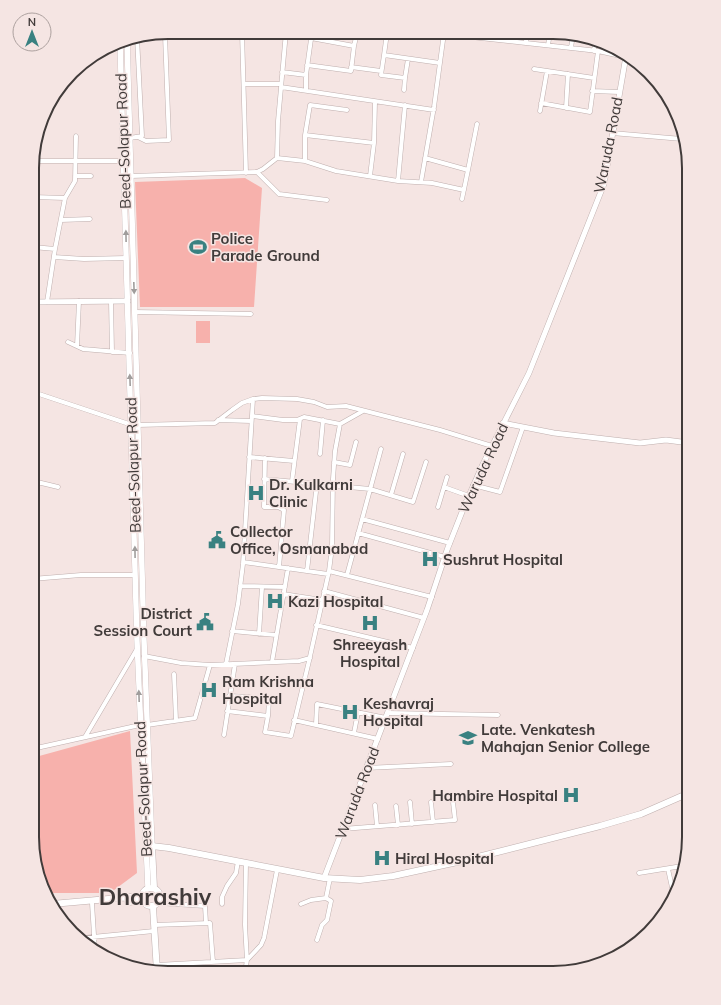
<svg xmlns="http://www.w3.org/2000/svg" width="721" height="1005" font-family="Mulish,sans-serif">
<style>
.green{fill:#f7b1ac}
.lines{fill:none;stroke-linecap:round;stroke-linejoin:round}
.minor-casing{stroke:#bfafae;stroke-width:5}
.tertiary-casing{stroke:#bfafae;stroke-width:6}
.secondary-casing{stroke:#bfafae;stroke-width:6}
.primary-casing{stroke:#bfafae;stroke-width:7}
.minor{stroke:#fff;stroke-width:4}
.tertiary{stroke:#fff;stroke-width:5}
.secondary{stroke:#fff;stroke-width:5.5}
.primary{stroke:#fff;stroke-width:6}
.oneway{fill:#a09d9c}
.labels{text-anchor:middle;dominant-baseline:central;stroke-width:3;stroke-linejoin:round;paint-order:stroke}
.street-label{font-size:15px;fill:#413b3a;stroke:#f5e5e3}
.poi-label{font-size:15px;font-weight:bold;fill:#413b3a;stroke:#f5e5e3;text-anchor:start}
.town-label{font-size:23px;font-weight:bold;fill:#413b3a;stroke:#f5e5e3}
.rim{fill:none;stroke:#413b3a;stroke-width:2}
</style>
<rect width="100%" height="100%" fill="#f5e5e3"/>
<path class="green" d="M245,178L262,188L254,307H140L135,182Z
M196,321H210V343H196Z
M130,731L137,873L110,893H45L32,838V758Z"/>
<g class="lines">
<g class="minor-casing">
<path id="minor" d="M242,32L246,173
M434,33L526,43
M527,33L526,43L598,51L625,57
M505,40L506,33
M548,45L550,33
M354,46L357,33
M571,48L573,34
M594,51L595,43
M384,55L387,33
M408,59L405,78L381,75L384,55L440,63
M307,65L351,71L354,46L311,38
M351,67L381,71
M534,69L594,78
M282,72L306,75L312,32
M244,84H281
M281,87L434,110
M306,90V75
M404,90L405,78
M592,91L619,92
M541,103L590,112L598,51
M566,108L568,74
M540,111L547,71
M612,133L682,139
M305,135L374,143
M138,137L146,141L169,140L165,35
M130,138L142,136L137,37
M277,158L278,121L286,32
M425,158L468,170L462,199
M33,161H124
M305,161V135L310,105L347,110
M468,170L477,124
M257,172L279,194L327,200
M75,176H91
M131,176L257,172L263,169L277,158L305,161L336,171L398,181L432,183L464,190
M370,176L374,143L375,102
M398,181L405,105
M421,182L434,107L444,33
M33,197L65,198
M61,220L90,219
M33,247L55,249
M54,257L84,259L126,258
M111,301L112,352
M47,302L55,249L65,198L75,181L76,136
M135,312L251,314
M68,342L83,349L130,353
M77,346L79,301
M33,392L132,425
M252,416L283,420H297L304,417L340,424L363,411
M218,420L251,421
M138,425L215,423L232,410L242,403L253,399L262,398L297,399L314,402L327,407L346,406L440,430L492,446
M320,454L323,420
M249,457L294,461
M265,458L264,507H278L284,510L279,567
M334,462L350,465L356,442
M264,479L370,489L413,502L426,462
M33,481L58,487
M292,481L300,419
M473,485L500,492L523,427
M444,487L469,496
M391,495L403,454
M33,496L35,482
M438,507L447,477
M362,519L450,543
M358,533L445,557
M243,562L328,574
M307,571L317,483
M329,571L432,597
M347,575L381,449
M32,579L81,575H135
M240,586L285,587
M324,591L424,618
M283,594L322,600
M32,613L37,614
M316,625L413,648
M232,631L276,635
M259,634L262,587
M144,656L181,663L210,665L299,661L310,658
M272,662L288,568
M226,664L238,604L243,564L253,399
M174,674L176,720
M229,696L248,697L269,700L268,716L265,732L291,736L309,661L329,571L332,547L333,479L335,451L340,424
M227,711L268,716
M388,713L498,715
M294,720L378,739
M316,724L317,704L386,718
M147,725L195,718L210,665
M354,733L358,712
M224,735L235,664
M85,737L137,649
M32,749L140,725
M366,768L451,764
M410,802L412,824
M431,802L433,822
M375,805L377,826
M396,806L398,825
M343,829L455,820L453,802
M668,869L673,892
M639,873L682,866
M92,903L95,951
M159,903L205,906L206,923
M222,904V897L227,886L236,873L238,861
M301,904L311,900L326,898L330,878
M154,925L210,923L213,962
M82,938L154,931
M317,940L322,925L327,920L331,901L326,898
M157,965L247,960L261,945L264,938L277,870
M245,972L247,960L245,925L246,863"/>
</g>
<g class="tertiary-casing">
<path id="tertiary" d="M33,302L128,301
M503,423L554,433L640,443L666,440L689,443
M324,878L427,610L447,550L464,507L483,464L529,373L604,184L626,56"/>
</g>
<g class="secondary-casing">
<path id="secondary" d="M127,39L144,640L152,846
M120,41L137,641L148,888"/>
</g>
<g class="primary-casing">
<path id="primary" d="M142 897a9 9 0 1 1 18 0a9 9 0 1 1-18 0Z
M154,888L152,846L169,848L324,878L360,880L393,876L462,861L600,826L641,814L689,793
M128,902L142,901
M52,904L142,896
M153,907L157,972"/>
</g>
<use href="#minor" class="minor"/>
<use href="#tertiary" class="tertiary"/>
<use href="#secondary" class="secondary"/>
<use href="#primary" class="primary"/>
</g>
<defs><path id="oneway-solid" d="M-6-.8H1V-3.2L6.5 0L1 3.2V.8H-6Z"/></defs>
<g class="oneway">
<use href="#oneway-solid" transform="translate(126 236) rotate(-91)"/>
<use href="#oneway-solid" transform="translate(134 288) rotate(88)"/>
<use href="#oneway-solid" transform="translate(130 380) rotate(-92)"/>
<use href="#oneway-solid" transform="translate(135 552) rotate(-91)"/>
<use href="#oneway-solid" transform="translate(139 696) rotate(-92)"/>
</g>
<defs>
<g id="stadium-bare" transform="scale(1.38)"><path d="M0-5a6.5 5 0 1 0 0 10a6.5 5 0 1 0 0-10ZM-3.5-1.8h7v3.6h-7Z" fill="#398181" stroke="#f5e5e3" stroke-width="2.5" paint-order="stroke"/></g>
<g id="hospital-bare" transform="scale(1.38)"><path d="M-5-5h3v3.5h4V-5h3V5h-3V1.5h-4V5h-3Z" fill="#398181" stroke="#f5e5e3" stroke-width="2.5" paint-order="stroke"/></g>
<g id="civic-bare" transform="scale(1.38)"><path d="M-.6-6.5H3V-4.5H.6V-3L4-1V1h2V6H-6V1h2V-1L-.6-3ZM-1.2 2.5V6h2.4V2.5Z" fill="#398181" stroke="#f5e5e3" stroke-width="2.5" paint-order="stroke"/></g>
<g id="university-bare" transform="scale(1.38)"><path d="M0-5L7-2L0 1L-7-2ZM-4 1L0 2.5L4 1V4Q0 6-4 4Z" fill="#398181" stroke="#f5e5e3" stroke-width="2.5" paint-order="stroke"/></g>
</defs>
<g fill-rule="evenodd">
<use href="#stadium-bare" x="198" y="247"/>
<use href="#hospital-bare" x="256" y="493"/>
<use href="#civic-bare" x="217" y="540"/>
<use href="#hospital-bare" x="430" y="559"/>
<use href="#hospital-bare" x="275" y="601"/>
<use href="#civic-bare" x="205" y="622"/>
<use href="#hospital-bare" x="370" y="623"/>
<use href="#hospital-bare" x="209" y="690"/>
<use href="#hospital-bare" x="350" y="712"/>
<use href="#university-bare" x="468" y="738"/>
<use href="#hospital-bare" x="571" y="795"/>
<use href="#hospital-bare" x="382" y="858"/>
</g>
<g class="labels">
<g class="street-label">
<text transform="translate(123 141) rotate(-92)">Beed-Solapur Road</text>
<text transform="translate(608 145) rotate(-79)">Waruda Road</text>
<text transform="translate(133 465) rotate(-92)">Beed-Solapur Road</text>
<text transform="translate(483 468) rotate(-65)">Waruda Road</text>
<text transform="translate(143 789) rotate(-93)">Beed-Solapur Road</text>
<text transform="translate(357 793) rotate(-69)">Waruda Road</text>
</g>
<g class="poi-label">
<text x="211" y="238">Police<tspan x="211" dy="17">Parade Ground</tspan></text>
<text x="269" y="484">Dr. Kulkarni<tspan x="269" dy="17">Clinic</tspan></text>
<text x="230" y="531">Collector<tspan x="230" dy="17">Office, Osmanabad</tspan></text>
<text x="443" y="559">Sushrut Hospital</text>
<text x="288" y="601">Kazi Hospital</text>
<text x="192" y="613" text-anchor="end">District<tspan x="192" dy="17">Session Court</tspan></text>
<text x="370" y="644" text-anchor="middle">Shreeyash<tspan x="370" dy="17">Hospital</tspan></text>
<text x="222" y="681">Ram Krishna<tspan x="222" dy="17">Hospital</tspan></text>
<text x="363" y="703">Keshavraj<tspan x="363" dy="17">Hospital</tspan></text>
<text x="481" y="729">Late. Venkatesh<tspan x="481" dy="17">Mahajan Senior College</tspan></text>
<text x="558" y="795" text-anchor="end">Hambire Hospital</text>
<text x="395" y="858">Hiral Hospital</text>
</g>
<g class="town-label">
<text x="155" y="896">Dharashiv</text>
</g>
</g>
<path d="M0 0H721V1005H0ZM168 39H553A129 129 0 0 1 682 168V837A129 129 0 0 1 553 966H168A129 129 0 0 1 39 837V168A129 129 0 0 1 168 39Z" fill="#f5e5e3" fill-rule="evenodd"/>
<path class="rim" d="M168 39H553A129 129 0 0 1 682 168V837A129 129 0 0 1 553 966H168A129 129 0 0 1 39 837V168A129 129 0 0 1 168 39Z"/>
<g transform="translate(32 32)"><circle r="19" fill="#f5e5e3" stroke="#ada19f"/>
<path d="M0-3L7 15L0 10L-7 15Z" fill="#398181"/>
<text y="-6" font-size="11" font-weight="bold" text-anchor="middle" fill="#413b3a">N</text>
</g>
</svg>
